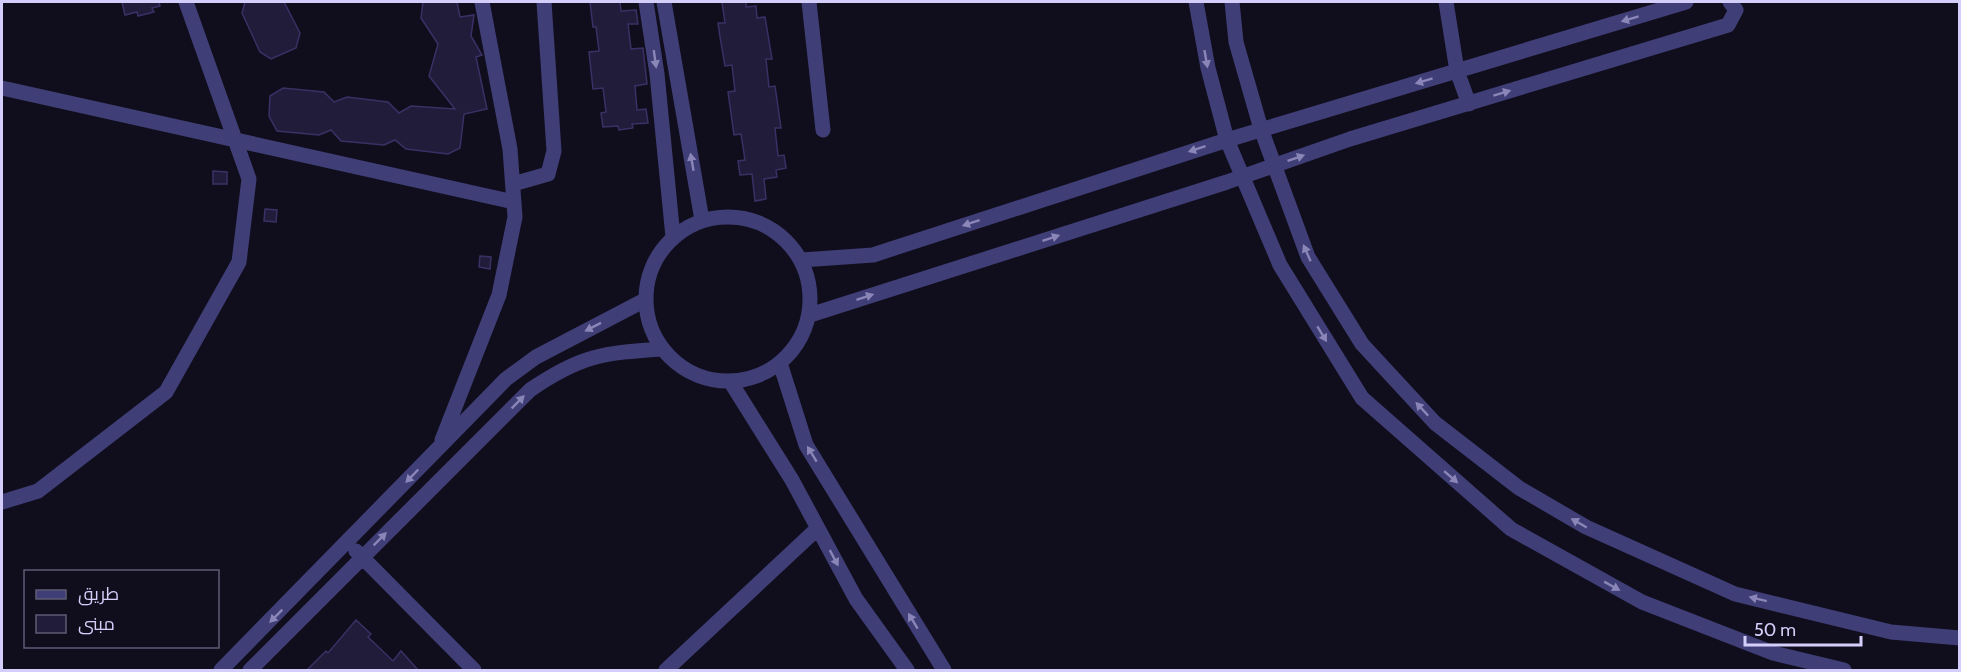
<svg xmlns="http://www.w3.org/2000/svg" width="1961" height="672" font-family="Cabin,Cairo,sans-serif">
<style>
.building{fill:#221c3b;stroke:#3b3065;stroke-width:1.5}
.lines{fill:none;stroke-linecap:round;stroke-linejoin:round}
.minor{stroke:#403e77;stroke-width:15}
.oneway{fill:#8a86b8}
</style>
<rect width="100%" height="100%" fill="#100e1d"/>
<path class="building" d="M122,2H159L160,6L152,8L154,12L138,16L137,12L125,15Z
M245,2H284L300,33L296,48L271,59L260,52L242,13Z
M423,2H457L460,17L474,15L471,36L482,55L476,57L487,109L464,114L460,148L448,154L406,149L395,140L384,145L341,141L331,130L319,135L277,131L269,116L270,96L283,88L324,92L334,102L347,97L388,102L399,113L411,106L455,109L429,76L438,44L421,18Z
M590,2H620L621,11L636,10L638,24H628L631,49L643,48L647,84L635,86L637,110L646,109L648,123L632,124L633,128L619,130L618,126L603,127L601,113L606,112L603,88L593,89L589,52L599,51L596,27H593Z
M722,2H746V7L756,6L757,18L765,17L772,59H766L769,87L775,86L781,128H775L778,156L784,155L786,168L776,170L777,177L764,179L766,199L755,201L752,174L740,175L738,161L745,160L741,134L734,135L730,106L728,92L735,91L732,65L725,66L720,37L718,23H725Z
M213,171L227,172V184H213Z
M265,209L277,210L276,222L264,221Z
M480,256L491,257L490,269L479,267Z
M356,620L371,634L368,637L393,661L401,651L418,670H307L326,651L328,653Z"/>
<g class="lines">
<path class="minor" d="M646,2L657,74L673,237
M664,2L702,220
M809,2L823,130
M1196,2L1208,68L1227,140L1280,265L1362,398L1511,529L1642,602L1773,653L1844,670
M1232,2L1236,42L1261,129L1308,257L1362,344L1435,423L1519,488L1586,527L1735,594L1891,632L1960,638
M1446,2L1457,71L1469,104
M2,88L514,202
M513,184L548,174L554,151L544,2
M646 299a82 82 0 1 1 164 0a82 82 0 1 1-164 0Z
M802,260L873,255L1227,140L1686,2
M810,315L1227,182L1350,139L1728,25L1736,10L1730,2
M780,363L806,445L944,670
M730,381L792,480L856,599L907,670
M442,440L499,295L515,217L510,149L482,2
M2,502L38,491L166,392L239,262L249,179L186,2
M356,551L474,670
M221,670L506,379L536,357L645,300
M250,670L530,390C581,355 603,353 662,349
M666,670L818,528"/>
</g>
<defs><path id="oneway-solid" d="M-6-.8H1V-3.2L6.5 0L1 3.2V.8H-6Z" transform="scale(1.5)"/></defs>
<g class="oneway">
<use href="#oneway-solid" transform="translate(1630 19) rotate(163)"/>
<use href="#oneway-solid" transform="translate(655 59) rotate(82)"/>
<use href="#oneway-solid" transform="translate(1206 59) rotate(80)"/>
<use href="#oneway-solid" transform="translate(1424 81) rotate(163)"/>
<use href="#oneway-solid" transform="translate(1502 93) rotate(-17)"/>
<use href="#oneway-solid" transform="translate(1197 149) rotate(162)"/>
<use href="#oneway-solid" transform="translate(1296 158) rotate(-19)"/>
<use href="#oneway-solid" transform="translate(692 162) rotate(-100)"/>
<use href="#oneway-solid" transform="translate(971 223) rotate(162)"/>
<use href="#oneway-solid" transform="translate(1051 238) rotate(-18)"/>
<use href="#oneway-solid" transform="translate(1307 253) rotate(-114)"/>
<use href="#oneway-solid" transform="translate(865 297) rotate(-18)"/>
<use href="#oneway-solid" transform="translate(593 327) rotate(153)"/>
<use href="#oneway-solid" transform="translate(1322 334) rotate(59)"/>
<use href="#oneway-solid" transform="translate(518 402) rotate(-45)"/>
<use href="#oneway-solid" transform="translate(1422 409) rotate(-133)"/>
<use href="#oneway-solid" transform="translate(812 454) rotate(-121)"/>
<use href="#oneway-solid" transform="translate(412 476) rotate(134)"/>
<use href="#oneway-solid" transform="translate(1451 477) rotate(41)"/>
<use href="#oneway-solid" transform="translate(1579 523) rotate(-150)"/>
<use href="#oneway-solid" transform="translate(380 539) rotate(-45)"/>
<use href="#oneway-solid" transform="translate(834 558) rotate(62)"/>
<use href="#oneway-solid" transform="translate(1612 586) rotate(29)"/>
<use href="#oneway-solid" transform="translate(1758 599) rotate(-166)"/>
<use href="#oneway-solid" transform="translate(276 616) rotate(135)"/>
<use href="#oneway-solid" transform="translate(913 621) rotate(-121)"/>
</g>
<rect width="1961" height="672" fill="none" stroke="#d4cefa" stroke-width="6"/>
<rect x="24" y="570" width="195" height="78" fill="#100e1d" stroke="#5e5b75" stroke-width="1.5"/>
<rect x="36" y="590" width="30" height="9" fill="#403e77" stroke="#5e5b75" stroke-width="1.5"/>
<text x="78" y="600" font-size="18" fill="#d4cefa">طريق</text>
<rect x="36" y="615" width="30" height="18" fill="#221c3b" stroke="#5e5b75" stroke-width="1.5"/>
<text x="78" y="630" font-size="18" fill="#d4cefa">مبنى</text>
<path d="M1745 636v9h116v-9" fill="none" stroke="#d4cefa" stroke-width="3"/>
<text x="1754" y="636" font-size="18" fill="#d4cefa" stroke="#100e1d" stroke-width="4.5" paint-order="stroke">50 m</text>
</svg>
